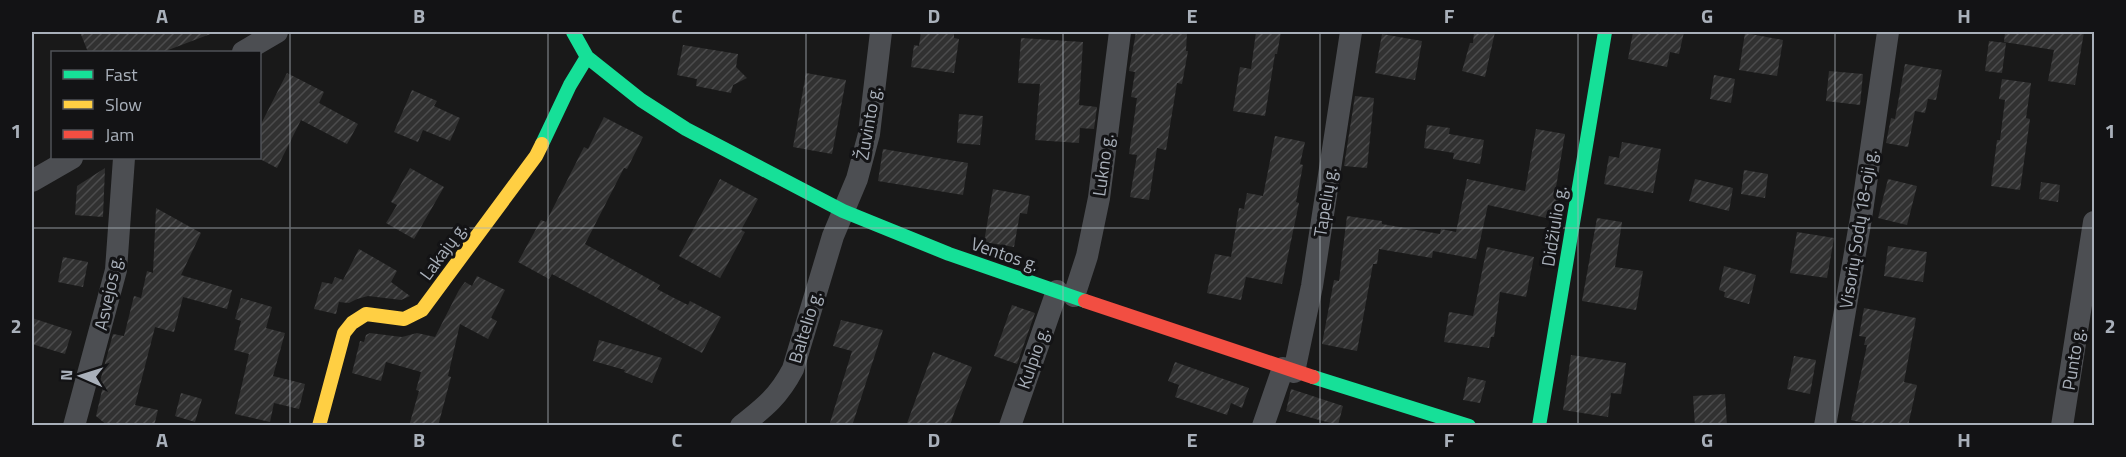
<svg xmlns="http://www.w3.org/2000/svg" width="2126" height="457" font-family="'Titillium Web',sans-serif">
<style>
.building{fill:url(#building-hatch)}
.lines{fill:none;stroke-linecap:round;stroke-linejoin:round}
.street{stroke:#4c4e52;stroke-width:22}
.fast{stroke:#16e098;stroke-width:14}
.slow{stroke:#ffcf43;stroke-width:14}
.jam{stroke:#f24e42;stroke-width:14}
.grid{fill:none;stroke:#a9b0ba;stroke-width:1.5;stroke-opacity:0.55}
.labels{text-anchor:middle;dominant-baseline:central;stroke-width:6;stroke-linejoin:round;paint-order:stroke}
.street-label{font-size:18px;fill:#a9b0ba;stroke:#131315}
.neatline{fill:none;stroke:#a9b0ba;stroke-width:2}
.grid-label{font-size:20px;text-anchor:middle;font-weight:bold;fill:#a9b0ba}
</style>
<defs>
<pattern id="building-hatch" width="6" height="6" patternUnits="userSpaceOnUse" patternTransform="scale(1.5)"><rect width="6" height="6" fill="#313131"/><path d="M-1 1l2-2M0 6l6-6M5 7l2-2" fill="none" stroke="#4c4c4d"/></pattern>
</defs>
<rect width="100%" height="100%" fill="#191919"/>
<path class="building" d="M80,32H213V33L163,52H88Z
M921,32H954V38L959,39L954,73L911,67L914,45L919,46Z
M1136,32H1187L1186,51H1188L1182,84L1177,83L1166,150L1157,148L1149,200L1130,197L1137,155L1129,154L1137,98L1131,97L1135,72L1129,71Z
M1256,32H1281L1277,54H1275L1265,116L1233,111L1240,67L1251,69Z
M1474,32H1495L1485,77L1462,71L1470,43H1473Z
M1633,32H1684L1679,54L1670,52L1667,67L1628,59Z
M2005,32H2084L2075,85L2048,81L2054,50L2004,42Z
M1745,33L1783,40L1777,76L1739,70Z
M1382,34L1422,41L1415,80L1375,73Z
M1021,38L1083,42L1079,105L1097,107L1094,129L1080,128L1079,143L1035,140L1040,84L1018,83Z
M1989,41L2006,43L2002,73L1985,71Z
M683,45L738,54L736,67L747,78L733,85L731,93L696,86L697,79L677,75Z
M1905,64L1942,70L1936,100L1928,99L1925,113L1915,111L1908,147L1886,143L1891,118L1895,119Z
M1829,71L1863,74L1860,105L1826,101Z
M287,73L324,92L319,103L358,124L347,144L301,120L277,168L260,159V126Z
M806,73L846,80L832,154L793,147Z
M1714,75L1735,79L1731,103L1710,99Z
M2002,79L2031,83L2026,118L2030,119L2020,190L1991,186L1997,140H2000L2005,100L1999,99Z
M412,90L437,101L434,106L460,118L450,141L423,130L418,142L394,132Z
M1355,96L1374,98L1367,168L1344,166Z
M959,114L983,116L980,145L957,143Z
M604,117L643,137L627,169L624,168L585,244L660,285L657,289L672,297L688,305L690,301L721,317L702,353L552,274L549,279L518,262L541,220L546,222L584,147L588,149Z
M1427,125L1450,128L1449,134L1484,140L1480,164L1453,159L1454,153L1424,148Z
M1536,129L1565,134L1555,193L1560,194L1555,220L1488,205L1476,259L1433,251L1432,258L1379,249L1377,264H1373L1357,351L1322,344L1334,280L1339,281L1347,216L1382,221V224L1440,234L1441,229L1456,232L1467,179L1525,191Z
M1275,136L1305,142L1300,164L1303,165L1296,202L1299,203L1282,284L1246,277L1241,300L1207,293L1215,254L1231,257L1239,208L1244,209L1247,193L1263,196Z
M1622,142L1661,149L1653,193L1604,184L1609,156L1619,158Z
M883,149L968,163L963,195L878,181Z
M105,168L103,217L75,215L77,186Z
M410,168L444,187L414,239L386,223L397,205L391,202Z
M1744,170L1768,174L1765,198L1741,194Z
M720,179L758,199L741,230L745,232L720,278L679,256Z
M1695,179L1733,188L1729,211L1689,201Z
M1888,179L1917,186L1907,225L1878,218Z
M2041,182L2060,185L2058,202L2039,199Z
M993,189L1030,196L1027,214L1020,213L1014,247L984,242Z
M156,208L201,233L181,275L232,290L227,309L183,297L174,332L155,327L135,405L158,410L154,426H108L96,416L103,386L99,385L113,334L124,336L134,296L141,298L147,271L153,273Z
M1597,218L1622,222L1615,267L1643,271L1636,310L1582,301Z
M1797,232L1834,238L1827,278L1790,273Z
M1888,246L1927,252L1923,282L1884,276Z
M1487,247L1534,257L1526,297L1500,292L1494,337H1491L1489,348L1444,342L1449,312L1473,316Z
M359,249L397,271L391,282L410,296L401,300L368,296L357,299L349,303L339,302L336,314L314,309L322,282L332,284L335,277L343,280Z
M63,257L88,262L83,287L58,282Z
M1724,266L1756,275L1749,304L1724,297L1725,292L1719,290Z
M477,276L505,290L491,318L497,321L488,339L460,324L448,376L451,377L438,426H409L419,391L416,390L421,372L386,362L381,381L352,373L360,341L364,342L366,335L370,333L402,337L417,333L435,337L459,290L465,282L472,286Z
M241,298L272,307L266,328L285,333L273,376L305,384L299,409L274,403L270,422L235,414L249,354L234,350L241,321L235,319Z
M1012,305L1035,313L1017,364L994,356Z
M1864,308L1916,318L1904,382L1917,385L1908,426H1876L1851,420L1867,345H1864L1866,337L1859,336Z
M32,318L72,331L65,354L32,344Z
M841,320L883,330L852,426H829L852,351L833,346Z
M599,340L662,358L652,383L624,372L625,370L593,361Z
M933,352L972,367L953,416L950,426H906Z
M1571,355L1626,363L1621,394L1611,393L1608,417L1563,410Z
M1794,356L1816,360L1810,394L1787,389Z
M1175,362L1249,388L1242,408L1231,403L1227,415L1175,397L1179,385L1168,381Z
M1468,377L1486,381L1480,403L1463,400Z
M1291,389L1343,406L1338,425L1286,411Z
M181,393L202,399L195,422L175,416Z
M1725,394L1727,426H1695L1693,396Z"/>
<g class="lines">
<path class="street" d="M243,52L277,32
M32,181L72,158
M1074,296L1087,256L1099,198L1120,32
M1294,372L1312,286L1351,32
M74,426L116,270L124,158
M741,426C765,407 779,396 793,369L833,236L857,179L869,134L881,32
M1010,426L1057,291
M1263,426L1283,368
M1825,426L1861,218L1888,32
M2062,426L2094,222"/>
<path class="fast" d="M573,32L587,57L641,100L686,129L843,211L949,254L1085,301
M542,144L570,85L587,57
M1313,377L1469,426
M1539,426L1605,32"/>
<path class="slow" d="M319,426L344,333L352,323L366,314L404,319L422,310L536,156L542,144"/>
<path class="jam" d="M1085,301L1313,377"/>
</g>
<path class="grid" d="M290,32V426M548,32V426M806,32V426M1063,32V426M1320,32V426M1578,32V426M1835,32V426M32,228H2094"/>
<g class="labels">
<g class="street-label">
<text transform="translate(868 123) rotate(-80)">Žuvinto g.</text>
<text transform="translate(1103 165) rotate(-82)">Lukno g.</text>
<text transform="translate(1325 202) rotate(-81)">Tapelių g.</text>
<text transform="translate(1554 226) rotate(-81)">Didžiulio g.</text>
<text transform="translate(1858 229) rotate(-81)">Visorių Sodų 18-oji g.</text>
<text transform="translate(443 251) rotate(-54)">Lakajų g.</text>
<text transform="translate(1005 254) rotate(19)">Ventos g.</text>
<text transform="translate(108 293) rotate(-78)">Asvejos g.</text>
<text transform="translate(805 327) rotate(-73)">Baltelio g.</text>
<text transform="translate(1033 358) rotate(-71)">Kulpio g.</text>
<text transform="translate(2073 359) rotate(-81)">Punto g.</text>
</g>
</g>
<rect width="2126" height="457" fill="none" stroke="#131315" stroke-width="66"/>
<rect x="51" y="51" width="210" height="108" fill="#131315" stroke="#4f5257" stroke-width="1.5"/>
<rect x="63" y="70" width="30" height="9" fill="#16e098" stroke="#4f5257" stroke-width="1.5"/>
<text x="105" y="81" font-size="18" fill="#a9b0ba">Fast</text>
<rect x="63" y="100" width="30" height="9" fill="#ffcf43" stroke="#4f5257" stroke-width="1.5"/>
<text x="105" y="111" font-size="18" fill="#a9b0ba">Slow</text>
<rect x="63" y="130" width="30" height="9" fill="#f24e42" stroke="#4f5257" stroke-width="1.5"/>
<text x="105" y="141" font-size="18" fill="#a9b0ba">Jam</text>
<g transform="translate(81 376) rotate(273)" stroke="#131315" stroke-width="4.5" paint-order="stroke">
<path d="M0-4.5L10 22L0 15L-10 22Z" fill="#a9b0ba"/>
<text y="-9" font-size="16" font-weight="bold" text-anchor="middle" fill="#a9b0ba">N</text>
</g>
<rect x="33" y="33" width="2060" height="391" class="neatline"/>
<g class="grid-label">
<text x="162" y="23">A</text>
<text x="419" y="23">B</text>
<text x="677" y="23">C</text>
<text x="934" y="23">D</text>
<text x="1192" y="23">E</text>
<text x="1449" y="23">F</text>
<text x="1707" y="23">G</text>
<text x="1964" y="23">H</text>
<text x="16" y="138">1</text>
<text x="2110" y="138">1</text>
<text x="16" y="333">2</text>
<text x="2110" y="333">2</text>
<text x="162" y="447">A</text>
<text x="419" y="447">B</text>
<text x="677" y="447">C</text>
<text x="934" y="447">D</text>
<text x="1192" y="447">E</text>
<text x="1449" y="447">F</text>
<text x="1707" y="447">G</text>
<text x="1964" y="447">H</text>
</g>
</svg>
